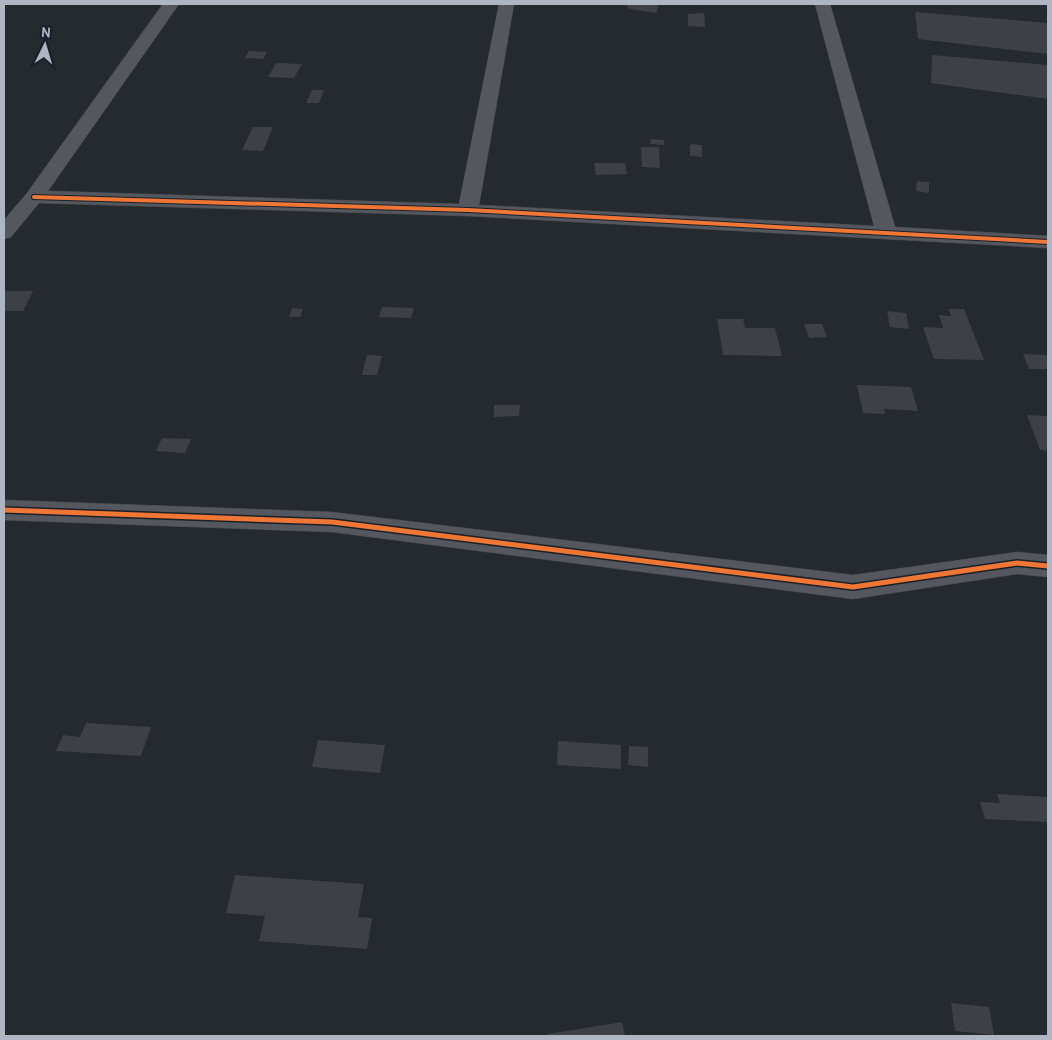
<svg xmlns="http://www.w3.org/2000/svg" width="1052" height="1040" font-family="'PT Sans',sans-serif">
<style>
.building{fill:#3d4146}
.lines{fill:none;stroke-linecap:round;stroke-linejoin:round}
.street-casing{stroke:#42464a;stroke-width:1}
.street{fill:#54585e;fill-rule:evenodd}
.cycleway-far1-casing{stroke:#192029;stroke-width:6}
.cycleway-casing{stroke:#192029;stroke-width:8}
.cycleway-far1{stroke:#f07635;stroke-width:4}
.cycleway{stroke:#f07635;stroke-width:5}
</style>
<rect width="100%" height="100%" fill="#252a2f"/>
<path class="building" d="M626,4H659L656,13L629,9Z
M915,12L1048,23V54L918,39Z
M704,13L705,27L688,26V14Z
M249,51L267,52L263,59L245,58Z
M932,55L1048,65V99L931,83Z
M276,63L302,64L294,78L268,77Z
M312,90H324L319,103H306Z
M253,127H273L263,151L242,150Z
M651,139L664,140V145L650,144Z
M690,144L702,145V157L690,156Z
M641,147H659L660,168L642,167Z
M594,163H625L627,174L596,175Z
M917,181L929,182V193L916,191Z
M4,291H33L23,311H4Z
M382,307L414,308L411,318L379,317Z
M292,308L303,309L300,317H289Z
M949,309H964L984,360L934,359L923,327L943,328L939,315L951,316Z
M887,311L906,313L909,329L890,327Z
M717,319H743L745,328H775L782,356L723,355Z
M804,324H822L827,337L809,338Z
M1023,354L1048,355V369H1029Z
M367,355L382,356L377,375H362Z
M857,385L911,387L918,411L884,409L885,414L863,413Z
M494,405H520L519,416L494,417Z
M1027,415L1047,416L1048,451L1040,450Z
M162,438L191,439L185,453L156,451Z
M86,723L151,727L141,756L56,751L63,735L80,737Z
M318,740L385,745L380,773L312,767Z
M558,741L621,745V769L557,765Z
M629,746L648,747V767L628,765Z
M997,794L1048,797V822L985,819L980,802L1000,803Z
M235,875L364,884L358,917L372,918L367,949L259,941L265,916L226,913Z
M951,1003L989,1007L994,1035L955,1031Z
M622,1022L625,1036H549L548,1034Z"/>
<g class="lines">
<g class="street-casing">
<path id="street" d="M163,4H179L48,191L459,204L499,4H514L479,205L874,226L815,4H830L895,227L1048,236V248L468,216L39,203L11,237L4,239V220L27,193Z
M4,500L332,512L853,575L1017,552L1048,555V577L1017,574L853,599L332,532L4,520Z"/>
</g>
<use href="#street" class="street"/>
<g class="cycleway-far1-casing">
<path id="cycleway-far1" d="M34,197L468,210L1048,242"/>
</g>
<g class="cycleway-casing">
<path id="cycleway" d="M4,510L332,522L853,587L1017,563L1048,566"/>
</g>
<use href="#cycleway-far1" class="cycleway-far1"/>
<use href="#cycleway" class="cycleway"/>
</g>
<rect width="1052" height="1040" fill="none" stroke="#adb6c2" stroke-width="10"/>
<g transform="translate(45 45) rotate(5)" stroke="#192029" stroke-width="4" paint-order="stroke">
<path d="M0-4L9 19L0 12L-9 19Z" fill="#adb6c2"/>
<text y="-8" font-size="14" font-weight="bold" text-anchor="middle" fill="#adb6c2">N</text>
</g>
</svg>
